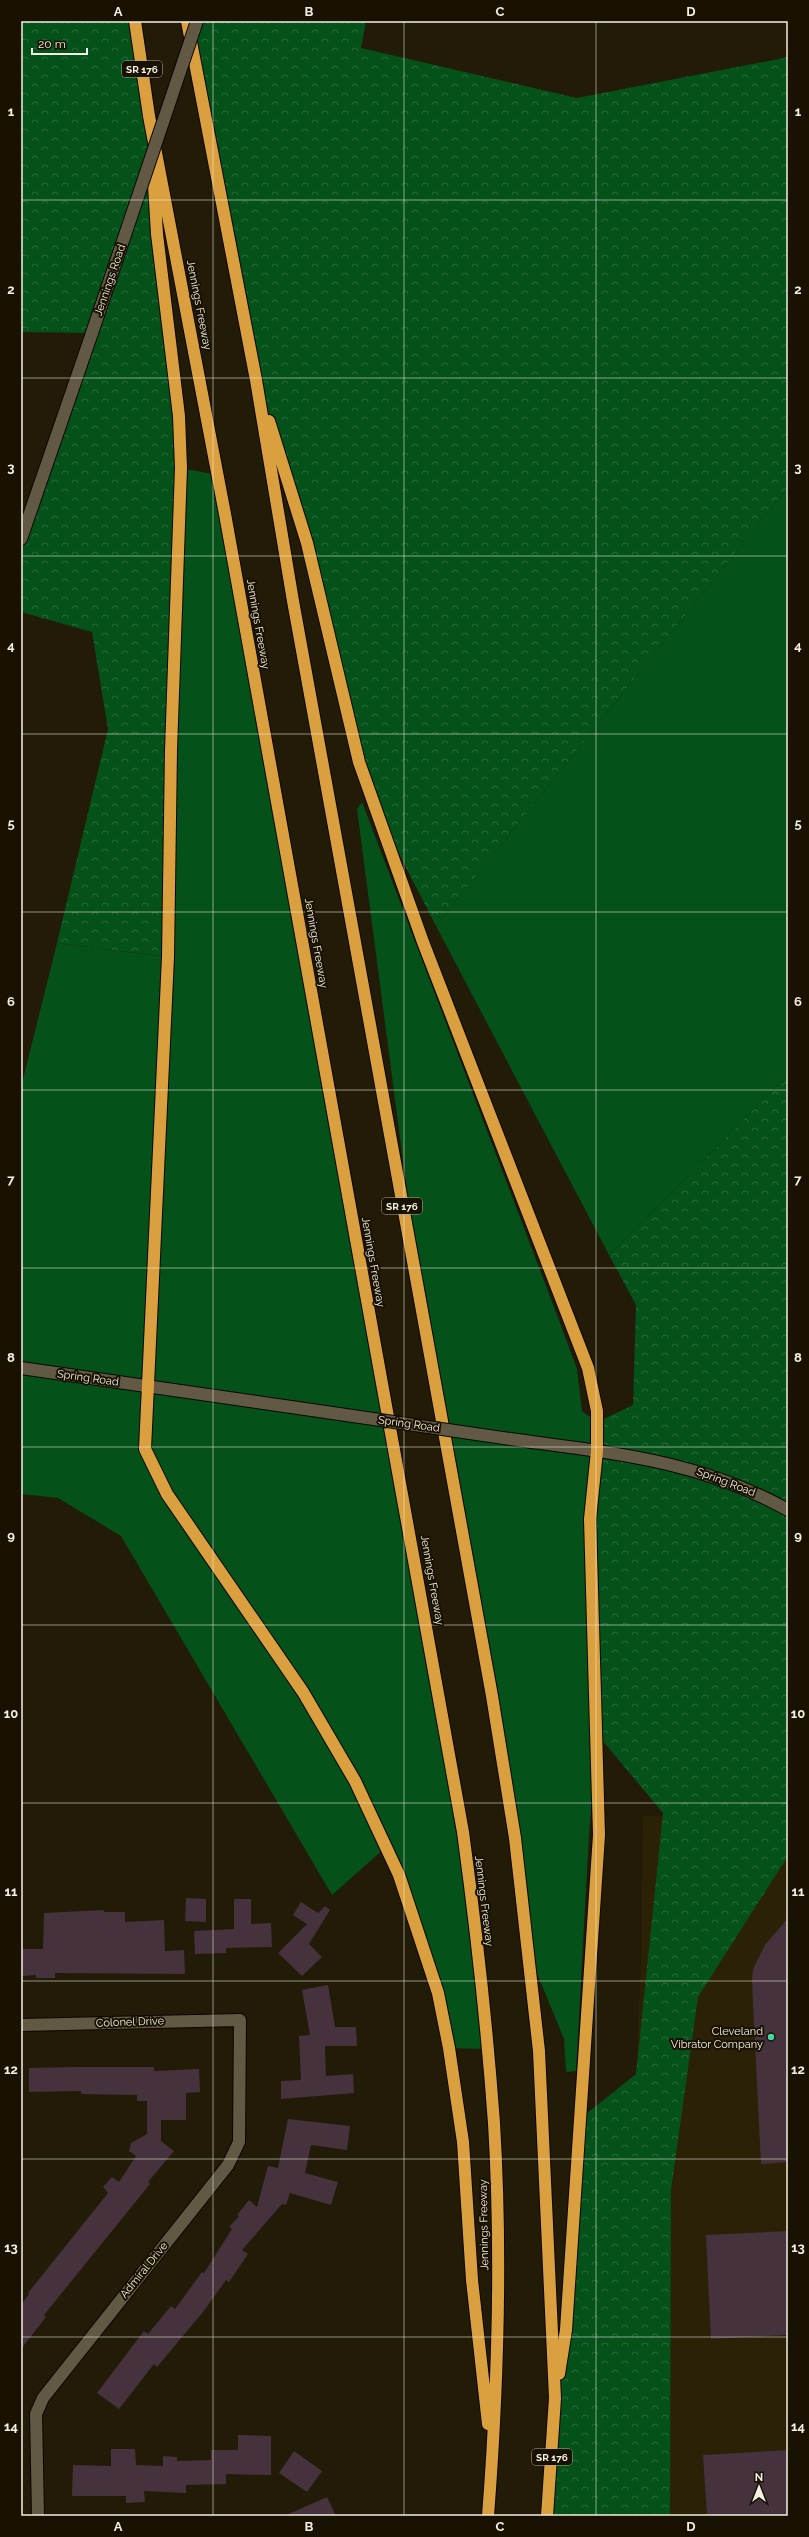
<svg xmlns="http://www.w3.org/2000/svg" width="809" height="2537" font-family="Raleway,sans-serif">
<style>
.built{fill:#2b2107}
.grass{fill:#04511a}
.forest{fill:url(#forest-crowns)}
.building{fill:#45323d}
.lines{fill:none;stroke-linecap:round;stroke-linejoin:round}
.minor-casing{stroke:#0c0600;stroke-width:14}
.highway-casing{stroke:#0c0600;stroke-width:14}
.minor{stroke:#625945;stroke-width:12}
.highway{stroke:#daa03f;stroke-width:12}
.minor-bridge-casing{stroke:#0c0600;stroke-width:14;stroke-linecap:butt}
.minor-bridge{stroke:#625945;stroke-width:12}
.grid{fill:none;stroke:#f3efe3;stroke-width:1;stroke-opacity:0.55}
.poi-dot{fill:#47d49e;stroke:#191202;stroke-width:1.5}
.labels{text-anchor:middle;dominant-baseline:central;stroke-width:4;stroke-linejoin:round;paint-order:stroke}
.shield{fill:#191202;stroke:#b2ada0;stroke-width:1}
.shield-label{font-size:10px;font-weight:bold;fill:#f3efe3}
.street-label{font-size:11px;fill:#f3efe3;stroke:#191202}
.poi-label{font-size:11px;fill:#f3efe3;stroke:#191202;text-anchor:end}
.neatline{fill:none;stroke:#f3efe3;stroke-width:1.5}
.grid-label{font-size:13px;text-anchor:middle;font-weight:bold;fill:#f3efe3}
</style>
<defs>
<pattern id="forest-crowns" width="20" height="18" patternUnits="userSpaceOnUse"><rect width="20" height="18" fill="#04511a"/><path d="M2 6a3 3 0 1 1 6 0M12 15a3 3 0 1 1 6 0" fill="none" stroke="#296a3b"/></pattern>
</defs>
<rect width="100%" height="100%" fill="#221b08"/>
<path class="built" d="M788,1811V2516H616L641,1963L643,1816Z"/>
<path class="grass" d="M181,468L218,475L450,1757L487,2049L449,2048L386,1847L332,1895L121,1536L58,1498L21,1494V1087L57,943L167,957Z
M788,487V1075L609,1255L436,926Z
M362,802L554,1307L577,1369L582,1411L597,1422V1734L589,1835L576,2071L566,2072L564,2039L529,1954L427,1344L357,809Z"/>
<path class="forest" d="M21,21H135L179,416L168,957L57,943L108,729L92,632L21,612V539L91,333L21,332Z
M187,21H366L361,48L577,98L784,58L788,55V487L436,926L376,809L307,543L256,380Z
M788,1075V1856L698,1997L671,2190L670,2516H547L581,2118L636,2074L663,1813L597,1734L591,1575L597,1422L633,1405L636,1305L609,1255Z"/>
<path class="building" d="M186,1898L206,1899V1922L185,1921Z
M234,1899H251V1924L271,1923L272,1947L226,1948V1953L195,1954L194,1931L234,1929Z
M301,1902L318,1913L325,1906L330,1910L309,1944L322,1957L302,1976L278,1953L307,1924L293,1915Z
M104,1910V1912H125V1922L164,1920L165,1951L184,1950L185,1974L55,1973V1978H36V1975L22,1976L21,1949H43L44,1913Z
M788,1918V2162L761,2164L752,1982L753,1969L765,1945Z
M328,1985L335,2027H356L357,2046H325L326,2076L353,2074L354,2093L281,2099V2081L301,2080L299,2036L310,2035L302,1990Z
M75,2067H154V2071L199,2069L200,2092L186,2093V2120H161V2141L174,2151L148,2182L150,2184L44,2315L46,2317L21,2349V2305L29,2294L28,2293L108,2193L103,2187L112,2177L119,2182L136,2156L129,2151L131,2143L147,2134V2101H137V2095L81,2094V2091L29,2092V2068Z
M288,2119L350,2126L347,2150L311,2145L305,2173L338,2182L331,2205L290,2193L286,2205L282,2204L242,2250L248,2254L229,2282L226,2280L203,2312L157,2367L154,2364L119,2409L97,2393L144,2331L148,2334L171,2306L175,2309L202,2272L204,2273L232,2229L229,2227L239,2216L237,2215L249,2200L257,2207L268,2166L278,2168Z
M788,2231V2335L711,2339L706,2235Z
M238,2435L271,2436V2475L226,2474V2484L186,2485V2493L144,2491L145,2502L126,2503V2496H72L73,2465L111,2466V2449H135L136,2465L163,2466V2456L177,2457V2461L211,2460V2450H238Z
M788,2450V2516H707L703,2455Z
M294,2451L322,2471L307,2492L279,2473Z
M327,2497L336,2516H284Z"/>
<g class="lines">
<g class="minor-casing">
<path id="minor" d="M21,539L92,333
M21,1368L305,1409
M517,1440C614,1453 701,1461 788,1510
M21,2025L240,2020L239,2142L228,2165L43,2398L36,2414L38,2516"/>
</g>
<g class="highway-casing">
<path id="highway" d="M135,21L149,116L225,514L463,1832C476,1928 487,2026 494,2123C502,2254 498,2386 488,2516
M187,21L256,380L293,601L492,1696L515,1838L539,2051L555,2398L547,2516
M153,169L157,234L179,416L181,468L171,750L168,957L145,1449L167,1494L303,1692L355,1781L399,1875L438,1993L449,2048L463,2142L472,2280L488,2424
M269,421L307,543L359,762L423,942L588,1368L597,1411V1451L590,1519L599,1835L566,2330L559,2374"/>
</g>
<use href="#minor" class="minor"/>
<use href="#highway" class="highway"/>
<g class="minor-bridge-casing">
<path id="minor-bridge" d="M92,333L197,21
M305,1409L517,1440"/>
</g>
<use href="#minor-bridge" class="minor-bridge"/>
</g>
<path class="grid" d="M213,21V2516M404,21V2516M596,21V2516M21,200H788M21,378H788M21,556H788M21,734H788M21,912H788M21,1090H788M21,1268H788M21,1447H788M21,1625H788M21,1803H788M21,1981H788M21,2159H788M21,2337H788"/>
<circle class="poi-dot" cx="771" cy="2037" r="4"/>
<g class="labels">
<g class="shield">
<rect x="122" y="61" width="40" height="16" rx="3"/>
<rect x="382" y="1198" width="40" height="16" rx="3"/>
<rect x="532" y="2449" width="40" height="16" rx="3"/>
</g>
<g class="shield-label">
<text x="142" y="69">SR 176</text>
<text x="402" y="1206">SR 176</text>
<text x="552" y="2457">SR 176</text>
</g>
<g class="street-label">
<text transform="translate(110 280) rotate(-71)">Jennings Road</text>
<text transform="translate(199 305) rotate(79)">Jennings Freeway</text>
<text transform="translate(258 624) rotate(80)">Jennings Freeway</text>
<text transform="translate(316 943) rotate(80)">Jennings Freeway</text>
<text transform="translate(373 1262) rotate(80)">Jennings Freeway</text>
<text transform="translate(88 1378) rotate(8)">Spring Road</text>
<text transform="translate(409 1424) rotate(8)">Spring Road</text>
<text transform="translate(726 1482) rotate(21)">Spring Road</text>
<text transform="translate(432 1580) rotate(80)">Jennings Freeway</text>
<text transform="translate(484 1901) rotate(83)">Jennings Freeway</text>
<text transform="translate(130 2022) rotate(-2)">Colonel Drive</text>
<text transform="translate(484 2225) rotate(-91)">Jennings Freeway</text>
<text transform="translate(144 2270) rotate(-51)">Admiral Drive</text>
</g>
<g class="poi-label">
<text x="763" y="2031">Cleveland<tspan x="763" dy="13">Vibrator Company</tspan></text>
</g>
</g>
<rect width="809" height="2537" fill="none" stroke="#191202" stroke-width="44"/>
<g transform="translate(759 2487)" stroke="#191202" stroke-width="3" paint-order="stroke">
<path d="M0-3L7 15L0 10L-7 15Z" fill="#f3efe3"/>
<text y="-6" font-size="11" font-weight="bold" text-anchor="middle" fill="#f3efe3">N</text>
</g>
<path d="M32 48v6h55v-6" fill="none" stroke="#f3efe3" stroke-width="2"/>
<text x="38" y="48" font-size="12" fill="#f3efe3" stroke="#191202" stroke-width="3" paint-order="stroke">20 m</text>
<rect x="22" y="22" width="765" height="2493" class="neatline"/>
<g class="grid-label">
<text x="118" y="16">A</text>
<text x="309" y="16">B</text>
<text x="500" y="16">C</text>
<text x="691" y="16">D</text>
<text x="11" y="116">1</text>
<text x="798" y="116">1</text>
<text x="11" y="294">2</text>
<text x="798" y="294">2</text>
<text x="11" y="472">3</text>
<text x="798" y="472">3</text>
<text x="11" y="650">4</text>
<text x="798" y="650">4</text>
<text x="11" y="828">5</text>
<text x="798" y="828">5</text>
<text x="11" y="1006">6</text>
<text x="798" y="1006">6</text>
<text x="11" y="1184">7</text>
<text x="798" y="1184">7</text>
<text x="11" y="1362">8</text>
<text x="798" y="1362">8</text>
<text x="11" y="1540">9</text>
<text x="798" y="1540">9</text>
<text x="11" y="1718">10</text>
<text x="798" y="1718">10</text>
<text x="11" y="1896">11</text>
<text x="798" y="1896">11</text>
<text x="11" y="2074">12</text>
<text x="798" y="2074">12</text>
<text x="11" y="2252">13</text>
<text x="798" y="2252">13</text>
<text x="11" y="2431">14</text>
<text x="798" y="2431">14</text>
<text x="118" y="2531">A</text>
<text x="309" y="2531">B</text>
<text x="500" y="2531">C</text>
<text x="691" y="2531">D</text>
</g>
</svg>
